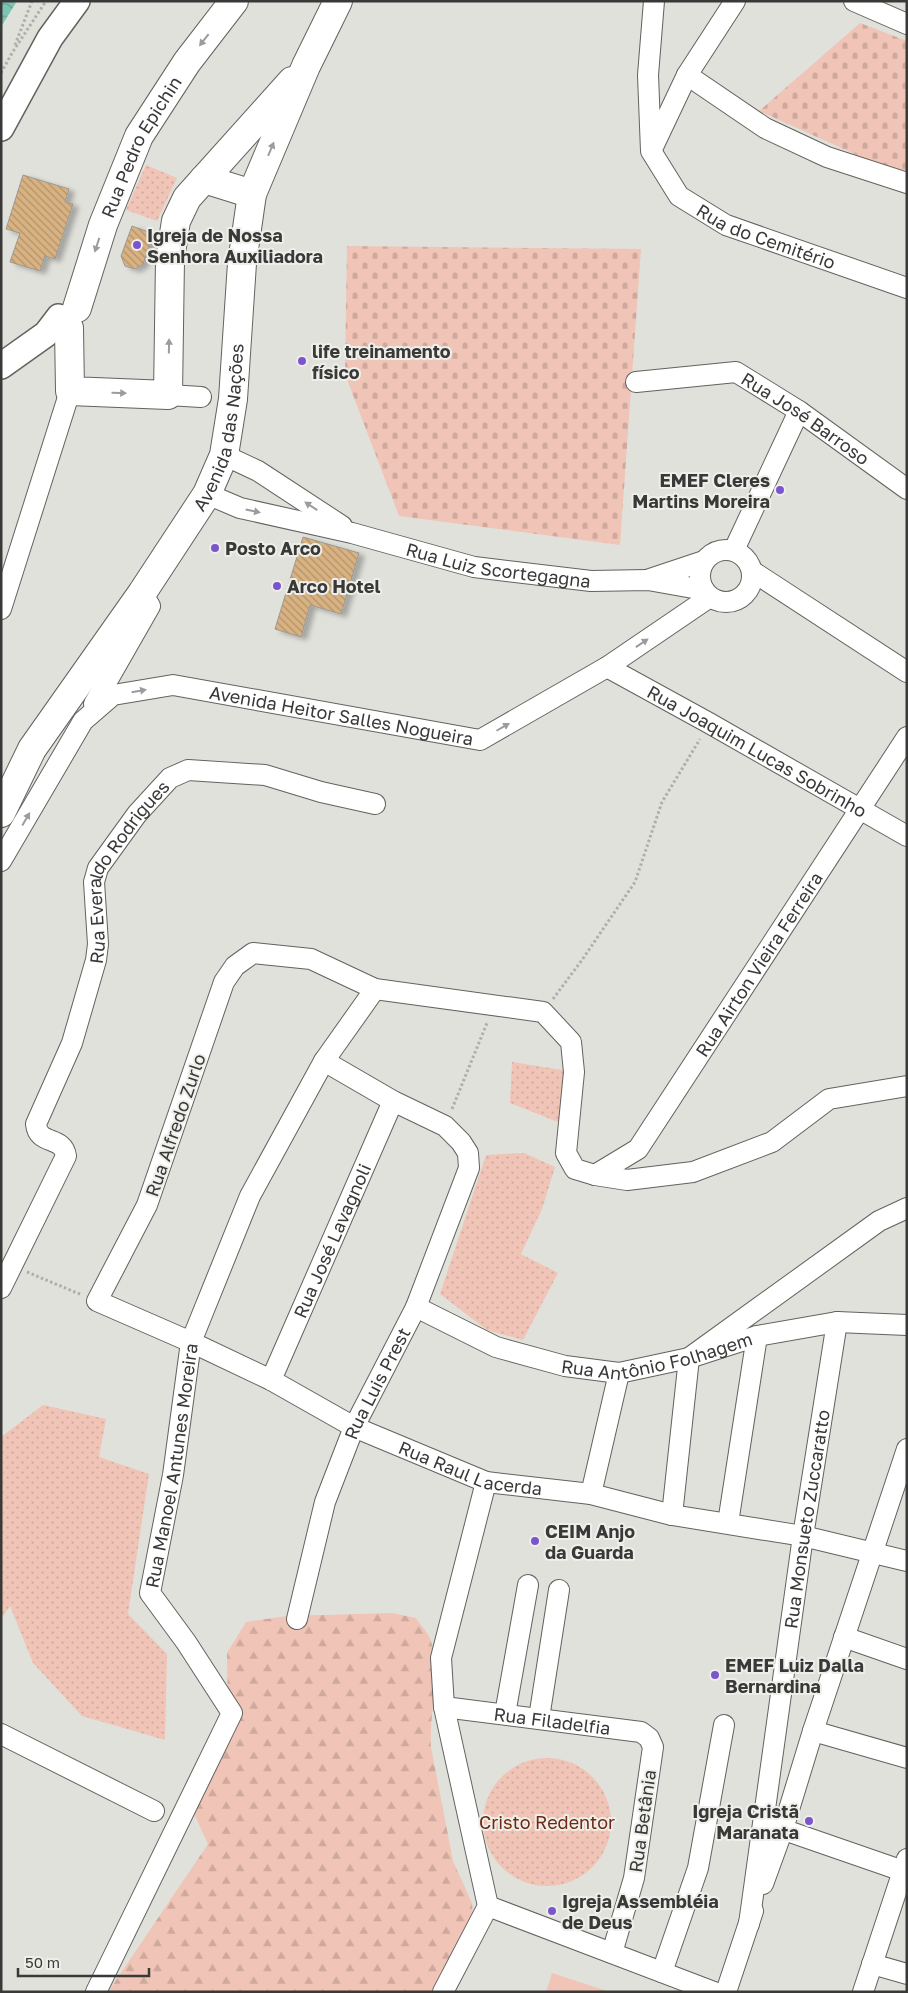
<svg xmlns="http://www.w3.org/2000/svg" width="908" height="1993" font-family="'Golos Text',sans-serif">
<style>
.green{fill:url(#green-dots)}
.forest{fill:url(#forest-firs)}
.cemetery{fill:url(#cemetery-stones)}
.pitch{fill:#f0c4b6}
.water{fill:url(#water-waves)}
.building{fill:url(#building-back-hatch);stroke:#9b9895;filter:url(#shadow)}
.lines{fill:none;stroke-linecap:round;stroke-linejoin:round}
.minor-casing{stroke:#62625e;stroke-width:22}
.tertiary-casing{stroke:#62625e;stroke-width:28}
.primary-casing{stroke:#62625e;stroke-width:30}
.path{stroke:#aeaeaa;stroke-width:3;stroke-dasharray:2.5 2.5;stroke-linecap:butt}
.minor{stroke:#fff;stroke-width:20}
.tertiary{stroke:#fff;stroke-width:25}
.primary{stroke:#fff;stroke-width:28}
.oneway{fill:#9c9c9c}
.poi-dot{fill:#7c55ce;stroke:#eeeeea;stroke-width:2}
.labels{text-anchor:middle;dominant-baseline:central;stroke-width:4;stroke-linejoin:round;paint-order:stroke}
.street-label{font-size:18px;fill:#393938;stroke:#eeeeea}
.poi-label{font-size:18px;font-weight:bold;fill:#393938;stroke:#eeeeea;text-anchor:start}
.park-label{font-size:18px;fill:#702810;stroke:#eeeeea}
</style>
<defs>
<pattern id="green-dots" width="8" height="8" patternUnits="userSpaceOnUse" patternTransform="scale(1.25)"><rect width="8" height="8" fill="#f0c4b6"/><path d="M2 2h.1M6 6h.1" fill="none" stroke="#cfa99d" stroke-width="1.8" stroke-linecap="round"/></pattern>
<pattern id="forest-firs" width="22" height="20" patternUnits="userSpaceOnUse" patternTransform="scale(1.25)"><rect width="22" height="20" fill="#f0c4b6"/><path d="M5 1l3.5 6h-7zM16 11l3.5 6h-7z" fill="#cfa99d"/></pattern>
<pattern id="cemetery-stones" width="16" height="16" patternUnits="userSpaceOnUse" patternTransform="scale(1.25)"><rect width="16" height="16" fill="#f0c4b6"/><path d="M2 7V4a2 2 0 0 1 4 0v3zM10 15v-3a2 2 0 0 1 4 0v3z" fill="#cfa99d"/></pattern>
<pattern id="water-waves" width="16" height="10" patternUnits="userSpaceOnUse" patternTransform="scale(1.25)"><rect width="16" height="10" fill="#7dc5b2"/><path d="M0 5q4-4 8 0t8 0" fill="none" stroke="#67a192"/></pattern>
<pattern id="building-back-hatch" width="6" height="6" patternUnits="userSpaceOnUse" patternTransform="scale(1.25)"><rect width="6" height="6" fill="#d9b282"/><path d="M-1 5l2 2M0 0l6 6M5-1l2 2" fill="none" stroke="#b1926b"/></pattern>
<filter id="shadow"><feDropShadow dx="5.5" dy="3" stdDeviation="2.5" flood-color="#0004"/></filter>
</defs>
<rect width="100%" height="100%" fill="#e1e1dc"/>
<path class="green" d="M146,165L177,178L157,221L126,210Z
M512,1062L569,1071L563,1124L510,1103Z
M524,1153L555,1167L542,1209L521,1254L558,1273L523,1340L487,1330L440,1294L486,1155Z
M43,1405L106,1419L99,1457L149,1474L128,1614L167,1654L165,1740L82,1716L33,1663L10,1606L1,1619V1437Z
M483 1822a64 64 0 1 1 128 0a64 64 0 1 1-128 0Z"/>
<path class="forest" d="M392,1613L416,1618C420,1625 429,1633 431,1641C441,1672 429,1714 431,1747L453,1861L472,1903L475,1938L446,1992H108L208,1844L191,1807L228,1721L227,1653L246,1622L287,1616Z"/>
<path class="cemetery" d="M860,23L907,41V171L879,165L759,111Z
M347,246L641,249L620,545L399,516L345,374Z"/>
<path class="pitch" d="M552,1973L610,1992H546Z"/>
<path class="water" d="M1,1H17L1,27Z"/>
<path class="building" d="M23,175L69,189L65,202L73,204L55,259L45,256L40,271L10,262L20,233L6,229Z
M132,226L154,234L143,264L135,269L125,266L121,256Z
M303,537L359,553L341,614L310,605L301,637L275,629Z"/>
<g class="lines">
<g class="minor-casing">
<g id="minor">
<path id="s1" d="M654,1L648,75L651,151L679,196L726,225L907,288"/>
<path d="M854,1L907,24"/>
<path d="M687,75L765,128L827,157L907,183"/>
<path d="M652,149L687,75L735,1"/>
<path id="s2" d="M636,382L736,372L799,411L907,489"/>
<path d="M168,395L201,397"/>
<path d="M224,455L258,471L342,526"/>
<path id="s3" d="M207,494L240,508L352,533L474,567L591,581L648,580L704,590"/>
<circle cx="726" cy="576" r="26"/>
<path d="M734,550L799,411"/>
<path d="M752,571L907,672"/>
<path d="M650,579L704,561"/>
<path d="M1,609L70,391"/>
<path id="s4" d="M607,667L709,723L907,836"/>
<path d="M94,704L150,606L142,593"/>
<path id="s5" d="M1,861L83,721L113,695L173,685L480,740L607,667L710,597"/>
<path id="s6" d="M907,1086L829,1099L772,1142L693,1172L627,1180L595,1175L575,1169L566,1153L574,1072L571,1042L543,1012L375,989L311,959L253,953L235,966L224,982L147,1205L97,1301L191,1342L271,1380L354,1427L486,1482L591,1494L672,1515L803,1536L907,1561"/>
<path id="s7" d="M595,1175L638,1149L907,737"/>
<path id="s8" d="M1,1288L66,1156C63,1135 38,1146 36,1124L72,1043L96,960L98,944L94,882L98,868L137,814L170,778L188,770L265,775L321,792L375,804"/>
<path id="s9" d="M416,1307L496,1347L565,1366L619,1373L689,1358L757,1336L837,1322L907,1325"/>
<path id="s10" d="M271,1380L393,1101"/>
<path d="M591,1494L619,1373"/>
<path d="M672,1515L689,1358L879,1221L907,1208"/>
<path d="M728,1523L757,1336"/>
<path id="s11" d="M297,1619L325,1502L354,1427L416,1307L469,1168L468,1153L461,1142L445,1126L393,1101L324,1061"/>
<path d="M844,1637L907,1659"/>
<path id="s12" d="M444,1707L641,1732L649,1738L653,1747L634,1878L612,1953"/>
<path d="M505,1714L528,1585"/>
<path d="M539,1718L559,1590"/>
<path d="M813,1731L907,1758"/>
<path d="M1,1734L154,1811"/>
<path d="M770,1825L903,1871"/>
<path d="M763,1884L783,1829L813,1731L907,1449"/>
<path d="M488,1906L714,1992"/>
<path id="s13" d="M749,1924L803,1536L837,1322"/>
<path d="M872,1964L907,1974"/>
<path d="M662,1972L698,1868L724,1725"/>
<path id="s14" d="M96,1992L232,1713L186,1642L150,1593L173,1475L191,1342L250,1196L324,1061L375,989"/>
<path d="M443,1992L488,1906L444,1707L441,1658L486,1482"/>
<path d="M726,1992L753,1911"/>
<path d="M863,1992L907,1859"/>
</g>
</g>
<g class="tertiary-casing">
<path id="tertiary" d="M1,128L50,38L77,1
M1,366L46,334L59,317"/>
</g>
<g class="primary-casing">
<g id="primary">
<path d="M204,179L252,194"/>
<path id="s15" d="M77,308L103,225L139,136L187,62L234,1"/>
<path d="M69,328L70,391L168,395L170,259L176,221L187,198L292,81"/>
<path id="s16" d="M1,813L32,749L142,593L207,494L224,455L233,399L242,263L252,194L306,66L338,1"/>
</g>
</g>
<path class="path" d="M15,45L32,1
M1,73L12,53L46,1
M553,999L582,960L635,882L662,802L700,739
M452,1109L487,1023
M27,1272L82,1295"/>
<use href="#minor" class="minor"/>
<use href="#tertiary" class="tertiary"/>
<use href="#primary" class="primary"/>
</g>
<defs><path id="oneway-solid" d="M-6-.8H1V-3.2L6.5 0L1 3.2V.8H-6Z" transform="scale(1.25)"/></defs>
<g class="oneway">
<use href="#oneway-solid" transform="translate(204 40) rotate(128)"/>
<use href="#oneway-solid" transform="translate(271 149) rotate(-67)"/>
<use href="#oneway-solid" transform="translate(97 245) rotate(108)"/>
<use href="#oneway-solid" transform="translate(169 346) rotate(-89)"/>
<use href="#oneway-solid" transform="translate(119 393) rotate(2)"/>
<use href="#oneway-solid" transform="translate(311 506) rotate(-147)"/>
<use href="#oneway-solid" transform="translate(253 511) rotate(12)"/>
<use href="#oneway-solid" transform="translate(642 643) rotate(-34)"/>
<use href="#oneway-solid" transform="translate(139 691) rotate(-10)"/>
<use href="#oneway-solid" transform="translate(503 727) rotate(-30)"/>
<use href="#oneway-solid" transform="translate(26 819) rotate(-60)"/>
</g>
<g class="poi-dot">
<circle cx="137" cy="245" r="5"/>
<circle cx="302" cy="361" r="5"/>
<circle cx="780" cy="490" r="5"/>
<circle cx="215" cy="548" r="5"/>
<circle cx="277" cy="586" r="5"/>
<circle cx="535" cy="1541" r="5"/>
<circle cx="715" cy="1675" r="5"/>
<circle cx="809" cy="1821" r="5"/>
<circle cx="552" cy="1911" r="5"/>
</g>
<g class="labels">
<g class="street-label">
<text stroke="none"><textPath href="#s15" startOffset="174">Rua Pedro Epichin</textPath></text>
<text stroke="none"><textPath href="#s1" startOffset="300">Rua do Cemitério</textPath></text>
<text stroke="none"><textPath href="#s2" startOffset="184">Rua José Barroso</textPath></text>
<text stroke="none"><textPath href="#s16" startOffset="449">Avenida das Nações</textPath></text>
<text stroke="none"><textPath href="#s3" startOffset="301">Rua Luiz Scortegagna</textPath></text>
<text stroke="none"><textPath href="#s5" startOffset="434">Avenida Heitor Salles Nogueira</textPath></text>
<text stroke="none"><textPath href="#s4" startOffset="172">Rua Joaquim Lucas Sobrinho</textPath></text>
<text stroke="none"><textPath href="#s8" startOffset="468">Rua Everaldo Rodrigues</textPath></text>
<text stroke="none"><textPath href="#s7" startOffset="271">Rua Airton Vieira Ferreira</textPath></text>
<text transform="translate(175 1125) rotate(-71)">Rua Alfredo Zurlo</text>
<text stroke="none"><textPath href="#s10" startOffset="152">Rua José Lavagnoli</textPath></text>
<text stroke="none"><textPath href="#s9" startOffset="255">Rua Antônio Folhagem</textPath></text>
<text stroke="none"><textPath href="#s11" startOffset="250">Rua Luis Prest</textPath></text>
<text stroke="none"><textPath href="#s14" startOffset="585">Rua Manoel Antunes Moreira</textPath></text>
<text stroke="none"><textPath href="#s6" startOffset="1621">Rua Raul Lacerda</textPath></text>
<text stroke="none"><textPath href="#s13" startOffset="409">Rua Monsueto Zuccaratto</textPath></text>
<text stroke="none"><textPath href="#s12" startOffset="109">Rua Filadelfia</textPath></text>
<text transform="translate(642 1821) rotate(-82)">Rua Betânia</text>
</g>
<g class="poi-label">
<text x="147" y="235">Igreja de Nossa<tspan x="147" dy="21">Senhora Auxiliadora</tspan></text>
<text x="312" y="351">life treinamento<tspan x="312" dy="21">físico</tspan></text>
<text x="770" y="480" text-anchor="end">EMEF Cleres<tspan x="770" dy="21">Martins Moreira</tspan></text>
<text x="225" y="548">Posto Arco</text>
<text x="287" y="586">Arco Hotel</text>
<text x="545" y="1531">CEIM Anjo<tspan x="545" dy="21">da Guarda</tspan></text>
<text x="725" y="1665">EMEF Luiz Dalla<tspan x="725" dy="21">Bernardina</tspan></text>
<text x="799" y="1811" text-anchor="end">Igreja Cristã<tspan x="799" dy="21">Maranata</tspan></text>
<text x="562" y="1901">Igreja Assembléia<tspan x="562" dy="21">de Deus</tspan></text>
</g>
<g class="park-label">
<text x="547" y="1822">Cristo Redentor</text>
</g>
</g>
<rect width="908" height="1993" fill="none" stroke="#393938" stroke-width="5"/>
<path d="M18 1968v8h131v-8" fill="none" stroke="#393938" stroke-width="2.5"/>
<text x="25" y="1968" font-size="15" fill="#393938" stroke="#eeeeea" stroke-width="4" paint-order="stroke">50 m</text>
</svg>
